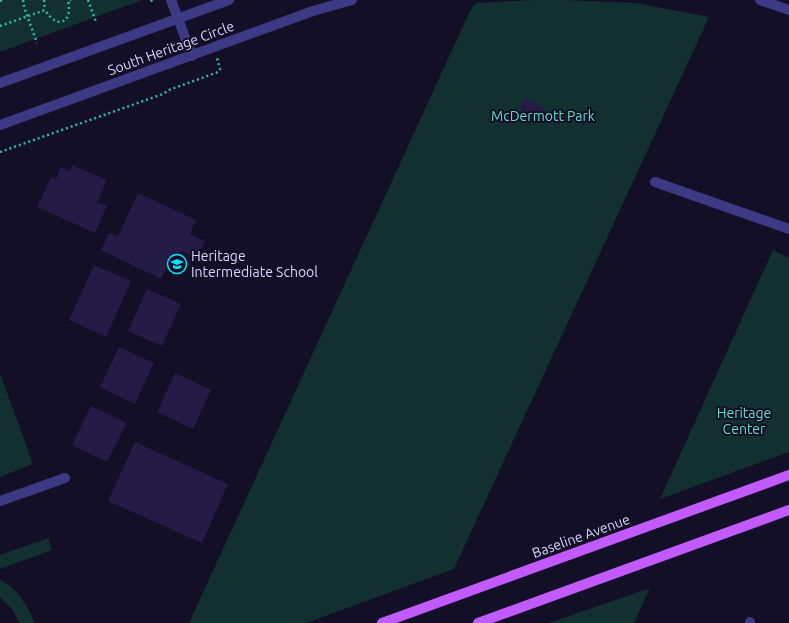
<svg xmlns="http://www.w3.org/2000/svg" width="789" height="623" font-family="Ubuntu,sans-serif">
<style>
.green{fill:#12302f}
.building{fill:#241b47}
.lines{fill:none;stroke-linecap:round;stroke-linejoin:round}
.path{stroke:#2fb8b0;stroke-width:2.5;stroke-dasharray:2 3;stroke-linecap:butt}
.minor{stroke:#3d3a85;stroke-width:10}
.major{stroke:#c25bff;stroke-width:10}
.labels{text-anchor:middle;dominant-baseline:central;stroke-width:4;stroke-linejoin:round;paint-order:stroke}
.street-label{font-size:14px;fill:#d9d4ff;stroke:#130f26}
.park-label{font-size:14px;fill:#5fe0c0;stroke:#130f26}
.poi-label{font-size:14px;fill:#d9d4ff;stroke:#130f26;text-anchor:start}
</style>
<rect width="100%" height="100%" fill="#130f26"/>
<path class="green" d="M0,0H142L0,52Z
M533,0H565L636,3L709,17L454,569L306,623H189L470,11L476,3Z
M773,250L789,258V452L660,499Z
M0,373L33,464L0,477Z
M48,538L52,550L0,569V555Z
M0,580C17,587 28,607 35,623H20L11,608L0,597Z
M650,588L634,623H549Z"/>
<path class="building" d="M525,98L545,109L539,123L524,117L525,111L519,109Z
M72,165L107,180L97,202L107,206L95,233L37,207L51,177L56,179L61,167L69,171Z
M138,193L196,220L190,234L205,241L197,258L181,251L175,264L170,261L161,279L101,250L109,233L118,236Z
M94,265L131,281L106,337L69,320Z
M147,289L181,304L162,346L128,331Z
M119,347L154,363L135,404L100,387Z
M175,373L211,390L193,429L157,412Z
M91,406L127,423L107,462L72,445Z
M135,442L228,484L202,543L108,501Z"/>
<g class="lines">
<path class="path" d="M23,0L24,7L37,43
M44,0L45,10
M88,0L96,22
M151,0L152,2
M0,1L4,0
M0,26L45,10C57,30 73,23 68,1L71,0
M0,152L163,94L169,90L218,72L220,69L217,58"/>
<path class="minor" d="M171,0L192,56
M760,0L789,10
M0,83L229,0
M0,125L313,11L352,0
M655,182L789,229
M0,501L65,478
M750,622V623"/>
<path class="major" d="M382,623L789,475
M478,623L789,510"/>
</g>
<defs>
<g id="school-ring" transform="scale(1)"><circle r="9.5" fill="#130f26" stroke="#00e5ff" stroke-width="1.5"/><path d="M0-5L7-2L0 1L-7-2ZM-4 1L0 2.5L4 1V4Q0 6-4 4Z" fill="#00e5ff"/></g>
</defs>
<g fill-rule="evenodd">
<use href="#school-ring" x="177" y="264"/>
</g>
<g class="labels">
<g class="street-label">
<text transform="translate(171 48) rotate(-20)">South Heritage Circle</text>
<text transform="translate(581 536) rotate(-20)">Baseline Avenue</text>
</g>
<g class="park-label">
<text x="543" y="116">McDermott Park</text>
<text x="744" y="413">Heritage<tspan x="744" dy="16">Center</tspan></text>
</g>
<g class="poi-label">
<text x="191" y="256">Heritage<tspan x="191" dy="16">Intermediate School</tspan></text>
</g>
</g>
</svg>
